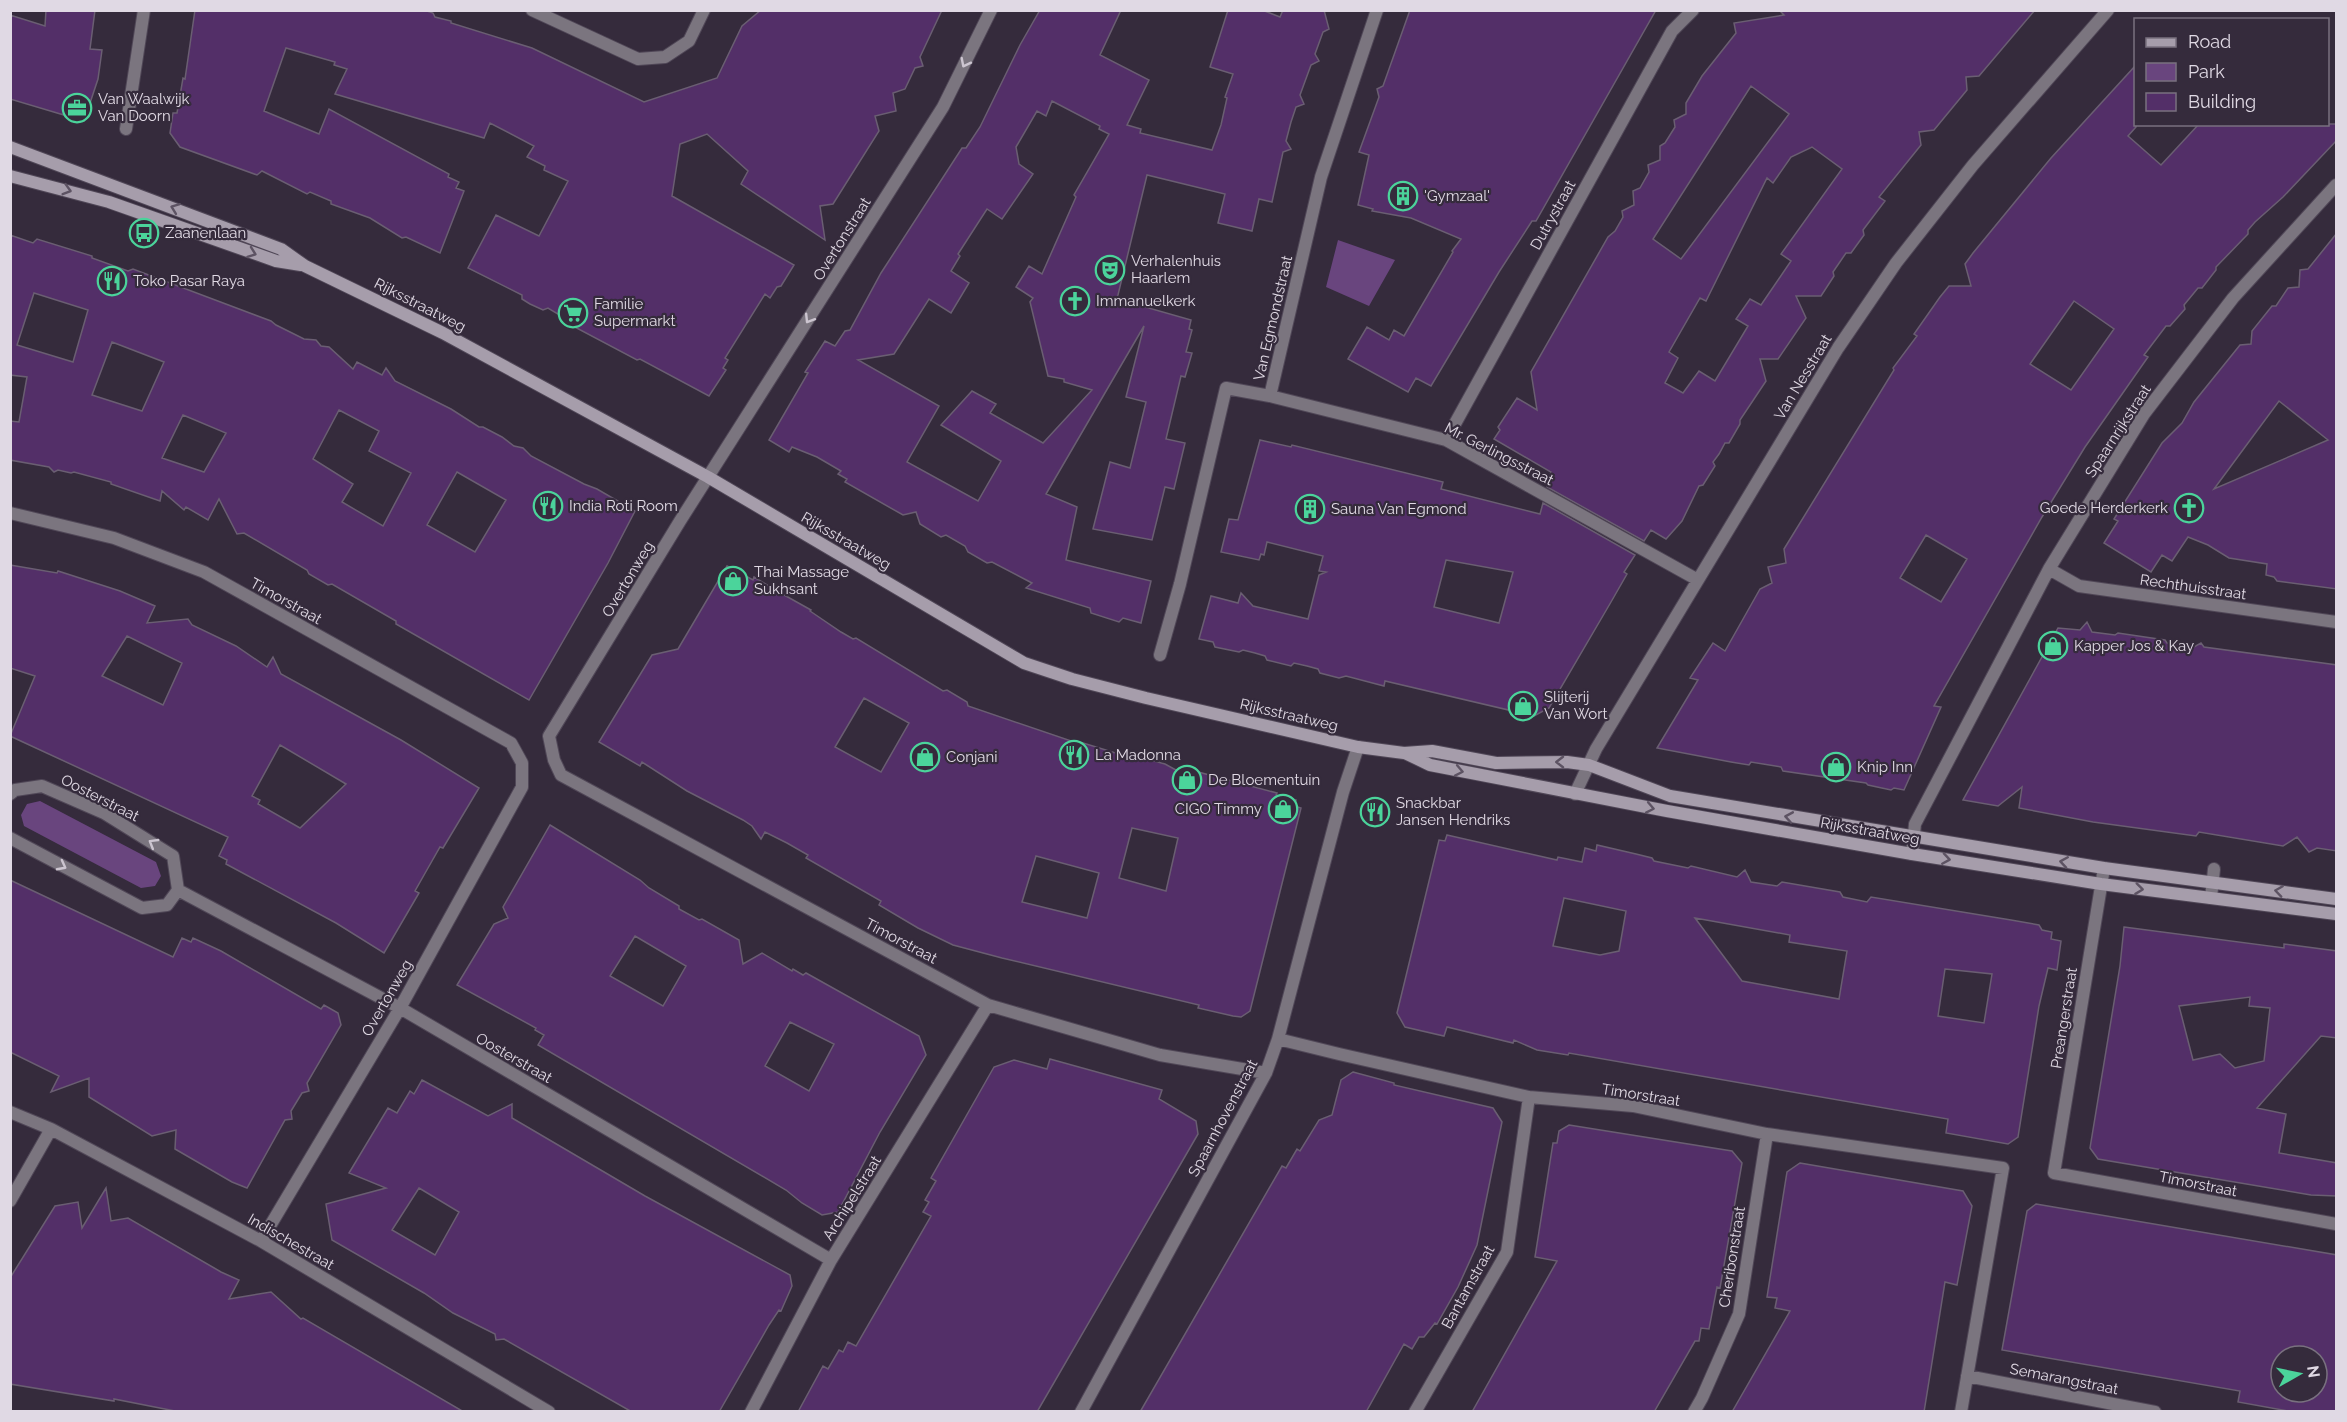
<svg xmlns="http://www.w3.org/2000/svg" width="2347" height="1422" font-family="Raleway,sans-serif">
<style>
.green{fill:#69457e}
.building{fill:#532f68;stroke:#6a5e72;stroke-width:1.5;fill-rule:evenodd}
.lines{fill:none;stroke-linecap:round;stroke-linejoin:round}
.lane-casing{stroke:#504757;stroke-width:14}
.street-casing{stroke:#504757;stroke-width:14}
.secondary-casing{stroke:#504757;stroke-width:14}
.lane{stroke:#7b757f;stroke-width:12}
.street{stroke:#7b757f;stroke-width:12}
.secondary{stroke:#a69dab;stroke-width:12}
.oneway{stroke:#ccc5d0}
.oneway2{stroke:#5d5363}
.labels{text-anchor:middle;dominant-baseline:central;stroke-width:4.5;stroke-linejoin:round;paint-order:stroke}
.poi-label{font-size:15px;fill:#e0d9e4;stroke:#352b3c;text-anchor:start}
.street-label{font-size:15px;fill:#e0d9e4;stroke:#352b3c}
</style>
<rect width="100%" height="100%" fill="#352b3c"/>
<path class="green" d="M1338,240L1395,260L1369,306L1326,287Z
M40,801L156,862L161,876L155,886L141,888L24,826L21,815L27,804Z"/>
<path class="building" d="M46,10H95L90,49L102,50L98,79L84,121L10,99V15L45,26Z
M195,10H424L433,13L435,17L451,21V23L532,48L644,102L717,78L742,26L761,10H942L920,57L923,66L915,68L905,89L893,93L896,111L875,116L879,131L833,204L820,206L825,240L741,184L748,171L707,134L680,144L672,196L794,265L781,286L777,287L770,298L765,294L725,358L728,360L723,368L726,370L709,396L640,359L637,360L569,324L568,320L548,308L543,310L530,304L522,299V295L468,268L496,215L539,236L568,181L544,170L545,166L527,157L534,146L490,123L484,138L335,94L347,69L334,65L335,62L286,48L264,111L319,134L329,109L449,174L448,177L459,182L456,188L464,191L440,253L406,237L402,238L370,218L331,204V201L310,192L307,194L262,171L257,175L180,147L170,133L173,113H177L183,78L185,79Z
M1040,10H1121L1100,55L1149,80L1127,125L1141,129L1140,133L1212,150L1221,125L1227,98L1225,97L1233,74L1210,67L1228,10H1262L1280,17L1283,10H1324L1329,29L1323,32L1315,54L1319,61L1311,65L1300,95L1304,104L1296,107L1291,122L1286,141L1291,149L1283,152L1272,202L1259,199L1252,231L1218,223L1225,194L1147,175L1117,299L1191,320L1189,329L1192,330L1186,352L1192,353L1185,377L1181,376L1166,439L1185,443L1174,489L1165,487L1152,540L1093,529L1110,462L1130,468L1146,402L1126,397L1144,326L1046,494L1077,507L1066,560L1151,581L1141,623L1123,618L1119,622L1091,613L1090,608L1026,588L1032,583L992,562L987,563L968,552L965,546L946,535L941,537L920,524L916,512L903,515L845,482L847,479L838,474L841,471L817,457L792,447L789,452L769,440L808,373L805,372L825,341L835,346L845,331L850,330L881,273L962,148H966L980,127L1020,45ZM1052,101L1100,126L1099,129L1109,134L1074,195L1076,197L1042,274L1029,266L1016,287L1033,298L1030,302L1048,376L1064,379V382L1092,390L1043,443L990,413L996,404L972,391L941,425L1001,461L978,501L907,462L939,406L858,360L894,354L929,299L951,313L969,283L951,271L960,256L958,254L987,209L1002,219L1033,174L1019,164L1016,147L1037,111L1046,116Z
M1410,10H1656L1536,221H1532L1499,272L1431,386L1416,378L1408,392L1348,359L1367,327L1389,340L1394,330L1404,336L1453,252L1452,251L1461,239L1411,218L1372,211L1373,209L1358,205L1369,155L1359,152L1379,97L1377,89L1383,86Z
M1779,10H2035L1979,76L1966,77L1967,90L1934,130L1919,132L1921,145L1879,197L1885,201L1863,230L1864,235L1851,253H1846L1833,272L1834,276L1821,296H1796L1806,318L1778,359H1760L1766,381L1740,420V424L1729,443H1725L1719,454L1713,462L1715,466L1703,485L1699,486L1682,521L1666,539L1651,530L1644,541L1547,487L1551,472L1494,439L1500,430L1498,427L1517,398L1537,410L1531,372L1608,237L1615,231L1623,217L1622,211L1634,205L1633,191L1640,188L1649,172L1648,165L1660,160V146L1665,143L1675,127L1674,120L1686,114V103L1702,76L1736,33L1734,23L1784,15ZM1751,86L1789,114L1681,259L1653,239ZM1812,147L1842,169L1781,254L1791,261L1761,305L1750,299L1736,319L1748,326L1715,381L1699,371L1683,393L1665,383L1678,358L1669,352L1700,298L1706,301L1767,178L1773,183L1791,157Z
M2136,65V127L2128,136L2161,165L2199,124H2337V140L2283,197L2255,222L2248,230V234L2216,267V270L2202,288H2198L2184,305L2185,309L2170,326H2166L2144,355L2148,357L2085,447L2042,517L1934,706L1941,707L1904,790L1894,788L1891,790L1868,785L1866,783L1783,771L1781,767L1751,762L1749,765L1731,762L1657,748L1698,680L1690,678L1713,643L1725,651L1760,589L1772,583L1768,567L1786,563L1784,549L1894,370L1893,368L1917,336L1914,334L1940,297L1949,286H1971L1965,264L1973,253L2051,158ZM2074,301L2114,329L2071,390L2030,364ZM1926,535L1967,559L1941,602L1900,578Z
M2337,233V589L2277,581L2274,577L2266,575L2267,564L2229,558L2208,545L2188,537L2172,561L2162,555L2151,572L2104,543L2118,521L2114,519L2162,443L2182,423L2194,402L2240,345L2251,344L2252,331L2272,306H2276L2288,288L2299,287L2300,270L2308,269ZM2279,401L2328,440L2214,489Z
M10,235L33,243L37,239L92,256V258L128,271L133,269L271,321L276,325L304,339L316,340L321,346L329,347L353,369L357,362L382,375L386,368L395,381L451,409L479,427H483L502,437L514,446L523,448L531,456L584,484L597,489L635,511L608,563L529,700L396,624V621L332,584L328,585L309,574L307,570L244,533L237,534L219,499L208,520L186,507L184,510L162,491L160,501L111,484V482L74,472L71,473L58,470L54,472L49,467L10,460V421L19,422L27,377L10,375ZM34,293L88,310L73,362L17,345ZM112,342L164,362L142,411L92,395ZM339,410L379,431L369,451L411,473L383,526L342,502L353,484L313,459ZM183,415L226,433L204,472L162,458ZM457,472L506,500L475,552L427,525Z
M1260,440L1291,447L1292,445L1443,482L1441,489L1540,514L1543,503L1635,555L1624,572L1627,574L1611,602L1549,708L1534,716L1385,681L1384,686L1346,676L1339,678L1320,673L1318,669L1307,666L1294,663L1291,666L1267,660L1265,656L1255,653L1243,650L1239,652L1215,647L1213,642L1199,639L1211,596L1238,603L1241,593L1253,606L1308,619L1319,575L1326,572L1319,571L1323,556L1267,542L1264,555L1261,554L1259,560L1221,552L1229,519L1238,520ZM1446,560L1513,572L1499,623L1434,607Z
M10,565L57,573L58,571L120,591L155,606L147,623L188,619L192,625L236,646L267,667L273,657L281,674L401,740L479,788L443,848L440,847L428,868L415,891L419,893L384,953L336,923L226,864L227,860L219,856L228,837L10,736L35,676L10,668ZM127,636L182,663L163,705L102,676ZM280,745L346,784L300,828L258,804L260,800L252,796Z
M727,566L753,580L754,577L777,591L811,610L810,611L841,632L853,639L856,638L943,691L947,690L967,702L968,706L1077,743L1080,742L1135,759L1136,756L1165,764L1185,775L1187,769L1277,793L1276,795L1296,800L1294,806L1301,808L1250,1011L1241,1017L1233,1016L1198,1008L1199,1005L1002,958L953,945L918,928L879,905L881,901L806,858L808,855L787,843L765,832L761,839L752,826L743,820L687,791L642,762L640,766L599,742L652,655L678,649ZM864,698L909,723L881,772L835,747ZM1132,828L1178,838L1166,891L1119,878ZM1036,856L1099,873L1087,918L1022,902Z
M2087,622L2092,632L2115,635L2118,633L2165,640L2167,643L2194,647L2201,643L2204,647L2337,665V851L2317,848L2309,852L2297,837L2283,846L2199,832L2196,836L2093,822L2019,808L2022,787L1998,806L1963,800L2058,628L2080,630Z
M550,825L640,880L649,888L679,906V909L699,920L702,919L739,940L743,964L762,953L792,971L793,969L803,975L806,973L919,1036L926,1055L880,1132L838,1212L822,1215L802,1203L786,1190L538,1045L544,1035L535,1030L536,1028L457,985L494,924L508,918L503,907ZM635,936L686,966L663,1006L610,976ZM790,1022L834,1044L809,1091L765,1066Z
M1447,835L1557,860L1558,857L1582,862L1585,848L1596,851L1597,845L1636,854L1652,858L1654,861L1688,868L1691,866L1737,877L1745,870L1751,882L1777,886L1782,882L1840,892L1843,897L1867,902L1871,897L2011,920L2039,925L2042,930L2052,932L2051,939L2061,941L2057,970L2048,968L2039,1006L2018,1137L2008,1144L1946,1133L1948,1119L1569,1053L1568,1055L1537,1050L1514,1040L1513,1043L1447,1027L1444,1036L1405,1027L1397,1013L1439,840L1445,841ZM1564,898L1626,911L1619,951L1600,955L1553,946ZM1695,918L1790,935L1789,942L1847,951L1839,999L1742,981ZM1945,969L1992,974L1984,1023L1938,1016Z
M10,880L173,957L182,938L191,942L193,938L221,951L321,1009L324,1005L338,1013L341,1025L307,1083L309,1091L302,1093L291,1111L292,1119L285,1120L247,1188L232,1182L175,1149L176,1130L152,1136L89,1097V1078L51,1092L59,1076L10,1052Z
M2124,927L2284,948V944L2337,951V1038L2321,1036L2257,1108L2286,1114L2279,1153L2337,1163V1196L2311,1195L2098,1159L2090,1148L2120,966ZM2250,997L2249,1006L2270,1008L2264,1061L2235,1068L2220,1054L2193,1060L2179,1006Z
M1050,1059L1162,1090L1159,1099L1196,1121L1198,1134L1037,1412H798L823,1366L828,1369L839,1350L843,1352L848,1342L856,1346L931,1216L923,1212L929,1202L925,1200L936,1181L931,1178L994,1067L1014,1060L1047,1069Z
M1353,1072L1394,1083V1085L1493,1108L1502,1122L1477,1245L1458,1287L1437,1324L1435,1323L1424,1337H1419L1412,1349L1404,1344L1366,1412H1140L1282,1166L1286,1168L1297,1149L1300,1151L1319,1120L1332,1115L1341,1080Z
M422,1080L488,1116L512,1104V1118L645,1196L790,1275L792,1286L781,1311L779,1310L769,1325L719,1412H632L504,1339L496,1340L495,1334L453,1313L424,1293L332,1240L326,1204L386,1188L349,1173L388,1108L397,1113L410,1091L414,1094ZM419,1188L459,1212L435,1255L392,1230Z
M1569,1125L1732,1151L1742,1163L1720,1288L1717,1287L1709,1329L1701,1328L1699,1341H1695L1654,1412H1472L1557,1261L1535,1257L1553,1143H1557L1559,1131Z
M1800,1163L1963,1191L1972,1206L1957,1285L1945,1282L1924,1412H1732L1790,1311L1775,1308L1777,1298L1767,1297L1787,1172Z
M106,1188L111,1221L128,1218L221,1272L239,1280L229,1299L271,1292L301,1319L303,1318L464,1412H180L114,1399V1401L10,1384V1278L55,1206L78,1202L82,1228Z
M2036,1204L2337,1255V1412H2293L2238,1402L2240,1391L2002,1350L2027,1211ZM2281,1356H2317V1392H2281Z"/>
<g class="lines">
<g class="lane-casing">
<path id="lane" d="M2211,898L2214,869"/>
</g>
<g class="street-casing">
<path id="street" d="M532,10L638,59L665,57L689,41L704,10
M991,10L943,107L680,521L549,736L554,760L561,775L988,1005L1160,1055L1266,1073
M126,129L144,10
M1270,396L1446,440L1698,580
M1446,440L1672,31L1693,10
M10,513L114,538L204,572L511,743L522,763V787L400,1008L261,1241
M2049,569L2079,586L2336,622
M1160,655L1180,584L1226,388L1270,396L1321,177L1377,10
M10,794L15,790L42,786L104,813L173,856L178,890L167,905L142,908L10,838
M1575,794L1596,749L1838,348L1896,263L1973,165L2108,10
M1912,854L1915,824L2049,569L2144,414L2233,298L2336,185
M2104,868L2054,1173L2336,1224
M178,890L400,1008L831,1260
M1278,1039L1339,1054L1529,1097L1633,1106L1767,1134L2003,1168L1961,1412
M10,1112L51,1129L261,1241L549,1412
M10,1201L51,1129
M1967,1376L2155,1412
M751,1412L831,1260L988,1005
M1081,1412L1266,1073L1278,1039L1343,792L1358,747
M1415,1412L1507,1252L1529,1097
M1694,1412L1702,1398L1739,1314L1767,1134"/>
</g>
<g class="secondary-casing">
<path id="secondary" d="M10,147L281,249L305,266L443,333L708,477L1024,663L1072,679L1146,698L1358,747L1404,753L1432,751L1496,763L1567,762L1589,765L1670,796L2104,868L2336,899
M10,176L109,202L276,261L301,265
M1405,753L1430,765L1667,811L1912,854L2101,884L2336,914"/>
</g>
<use href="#lane" class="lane"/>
<use href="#street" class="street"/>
<use href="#secondary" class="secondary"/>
</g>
<defs><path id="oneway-chevron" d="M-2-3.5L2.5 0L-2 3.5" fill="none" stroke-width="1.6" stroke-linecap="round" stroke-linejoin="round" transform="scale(1.5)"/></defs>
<g class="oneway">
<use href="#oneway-chevron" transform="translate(965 63) rotate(117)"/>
<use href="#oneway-chevron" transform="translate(809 319) rotate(122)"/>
<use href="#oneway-chevron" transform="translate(153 843) rotate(-149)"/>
<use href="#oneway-chevron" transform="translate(62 866) rotate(28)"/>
</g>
<g class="oneway2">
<use href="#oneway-chevron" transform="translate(67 190) rotate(16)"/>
<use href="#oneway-chevron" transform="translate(175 208) rotate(-159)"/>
<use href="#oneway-chevron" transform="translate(252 253) rotate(20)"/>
<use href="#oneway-chevron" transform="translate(1560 762) rotate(-180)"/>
<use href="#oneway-chevron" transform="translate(1459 771) rotate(11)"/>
<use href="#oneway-chevron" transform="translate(1650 808) rotate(11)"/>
<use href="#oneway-chevron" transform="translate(1789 817) rotate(-170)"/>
<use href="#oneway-chevron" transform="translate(1946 859) rotate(9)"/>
<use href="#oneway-chevron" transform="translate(2064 862) rotate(-171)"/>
<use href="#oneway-chevron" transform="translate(2139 889) rotate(7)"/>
<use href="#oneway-chevron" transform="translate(2279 891) rotate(-172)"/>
</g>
<defs>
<g id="office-ring" transform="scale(1.5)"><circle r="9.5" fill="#352b3c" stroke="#4bd49b" stroke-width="1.5"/><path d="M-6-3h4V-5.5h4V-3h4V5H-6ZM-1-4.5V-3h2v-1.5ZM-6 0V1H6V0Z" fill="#4bd49b"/></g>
<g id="building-ring" transform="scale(1.5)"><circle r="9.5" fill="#352b3c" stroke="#4bd49b" stroke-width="1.5"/><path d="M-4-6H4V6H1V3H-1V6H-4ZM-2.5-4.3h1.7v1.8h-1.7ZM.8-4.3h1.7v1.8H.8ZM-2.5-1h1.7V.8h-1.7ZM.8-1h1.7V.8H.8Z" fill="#4bd49b"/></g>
<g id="bus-ring" transform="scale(1.5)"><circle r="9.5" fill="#352b3c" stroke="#4bd49b" stroke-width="1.5"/><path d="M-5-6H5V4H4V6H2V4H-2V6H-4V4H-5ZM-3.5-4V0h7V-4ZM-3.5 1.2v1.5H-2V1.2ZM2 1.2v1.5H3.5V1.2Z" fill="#4bd49b"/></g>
<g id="theatre-ring" transform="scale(1.5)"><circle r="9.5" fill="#352b3c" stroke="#4bd49b" stroke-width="1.5"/><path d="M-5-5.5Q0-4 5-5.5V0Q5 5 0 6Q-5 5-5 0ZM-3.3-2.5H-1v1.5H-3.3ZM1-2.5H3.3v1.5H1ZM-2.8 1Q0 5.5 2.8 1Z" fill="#4bd49b"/></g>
<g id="restaurant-ring" transform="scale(1.5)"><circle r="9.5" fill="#352b3c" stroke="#4bd49b" stroke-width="1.5"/><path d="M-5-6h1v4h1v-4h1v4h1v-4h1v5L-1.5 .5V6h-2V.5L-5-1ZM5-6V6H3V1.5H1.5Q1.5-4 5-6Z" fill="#4bd49b"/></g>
<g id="church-ring" transform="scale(1.5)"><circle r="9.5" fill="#352b3c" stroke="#4bd49b" stroke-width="1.5"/><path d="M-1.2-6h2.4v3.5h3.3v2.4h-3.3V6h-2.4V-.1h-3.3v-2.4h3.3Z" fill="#4bd49b"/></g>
<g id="supermarket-ring" transform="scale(1.5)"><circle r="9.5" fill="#352b3c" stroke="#4bd49b" stroke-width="1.5"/><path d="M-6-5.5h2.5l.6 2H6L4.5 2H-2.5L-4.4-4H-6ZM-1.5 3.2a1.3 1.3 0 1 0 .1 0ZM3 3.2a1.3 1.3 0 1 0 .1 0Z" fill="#4bd49b"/></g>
<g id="shop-ring" transform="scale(1.5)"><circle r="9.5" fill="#352b3c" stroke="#4bd49b" stroke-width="1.5"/><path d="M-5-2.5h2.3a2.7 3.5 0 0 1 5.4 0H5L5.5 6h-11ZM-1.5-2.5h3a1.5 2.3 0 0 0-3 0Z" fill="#4bd49b"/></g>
</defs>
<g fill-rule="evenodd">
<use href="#office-ring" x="77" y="108"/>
<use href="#building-ring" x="1403" y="196"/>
<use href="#bus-ring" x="144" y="233"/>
<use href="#theatre-ring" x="1110" y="270"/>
<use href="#restaurant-ring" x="112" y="281"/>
<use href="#church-ring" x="1075" y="301"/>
<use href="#supermarket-ring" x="573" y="313"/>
<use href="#restaurant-ring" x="548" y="506"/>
<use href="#church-ring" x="2189" y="508"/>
<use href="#building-ring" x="1310" y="509"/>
<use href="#shop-ring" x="733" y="581"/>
<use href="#shop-ring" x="2053" y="646"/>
<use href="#shop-ring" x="1523" y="706"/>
<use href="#restaurant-ring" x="1074" y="755"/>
<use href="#shop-ring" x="925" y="757"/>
<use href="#shop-ring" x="1836" y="767"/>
<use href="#shop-ring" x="1187" y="780"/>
<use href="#shop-ring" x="1283" y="809"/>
<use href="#restaurant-ring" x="1375" y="812"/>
</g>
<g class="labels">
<g class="poi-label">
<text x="98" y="99">Van Waalwijk<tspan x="98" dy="17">Van Doorn</tspan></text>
<text x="1424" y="196">'Gymzaal'</text>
<text x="165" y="233">Zaanenlaan</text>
<text x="1131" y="261">Verhalenhuis<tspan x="1131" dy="17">Haarlem</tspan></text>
<text x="133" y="281">Toko Pasar Raya</text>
<text x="1096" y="301">Immanuelkerk</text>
<text x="594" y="304">Familie<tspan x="594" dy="17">Supermarkt</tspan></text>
<text x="569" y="506">India Roti Room</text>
<text x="2168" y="508" text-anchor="end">Goede Herderkerk</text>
<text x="1331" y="509">Sauna Van Egmond</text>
<text x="754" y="572">Thai Massage<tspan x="754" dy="17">Sukhsant</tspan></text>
<text x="2074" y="646">Kapper Jos &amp; Kay</text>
<text x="1544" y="697">Slijterij<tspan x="1544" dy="17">Van Wort</tspan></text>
<text x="1095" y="755">La Madonna</text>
<text x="946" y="757">Conjani</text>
<text x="1857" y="767">Knip Inn</text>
<text x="1208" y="780">De Bloementuin</text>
<text x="1396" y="803">Snackbar<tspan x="1396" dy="17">Jansen Hendriks</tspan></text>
<text x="1262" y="809" text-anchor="end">CIGO Timmy</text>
</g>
<g class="street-label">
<text transform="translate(1553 215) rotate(-61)">Dutrystraat</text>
<text transform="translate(842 239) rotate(-58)">Overtonstraat</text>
<text transform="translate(420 305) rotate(27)">Rijksstraatweg</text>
<text transform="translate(1273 318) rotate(-77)">Van Egmondstraat</text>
<text transform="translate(1803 377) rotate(-59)">Van Nesstraat</text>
<text transform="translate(2118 431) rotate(-57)">Spaarnrijkstraat</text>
<text transform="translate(1499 454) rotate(27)">Mr. Gerlingsstraat</text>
<text transform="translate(846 541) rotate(30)">Rijksstraatweg</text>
<text transform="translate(628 579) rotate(-59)">Overtonweg</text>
<text transform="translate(2193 587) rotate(8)">Rechthuisstraat</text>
<text transform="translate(286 601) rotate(29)">Timorstraat</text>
<text transform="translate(1289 715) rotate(13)">Rijksstraatweg</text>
<text transform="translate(100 798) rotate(27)">Oosterstraat</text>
<text transform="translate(1870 831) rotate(10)">Rijksstraatweg</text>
<text transform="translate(901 941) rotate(28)">Timorstraat</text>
<text transform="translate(387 998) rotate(-60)">Overtonweg</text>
<text transform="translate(2064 1018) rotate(-81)">Preangerstraat</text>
<text transform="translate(514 1058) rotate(30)">Oosterstraat</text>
<text transform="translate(1641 1095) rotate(9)">Timorstraat</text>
<text transform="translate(1223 1118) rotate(-62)">Spaarnhovenstraat</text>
<text transform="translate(2198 1184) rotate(11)">Timorstraat</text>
<text transform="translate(852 1198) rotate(-58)">Archipelstraat</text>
<text transform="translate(291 1242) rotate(30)">Indischestraat</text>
<text transform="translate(1732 1257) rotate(-81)">Cheribonstraat</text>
<text transform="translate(1468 1287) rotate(-61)">Bantamstraat</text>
<text transform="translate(2064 1379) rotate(11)">Semarangstraat</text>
</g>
</g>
<rect width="2347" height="1422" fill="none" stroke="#e0d9e4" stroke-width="24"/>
<rect x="2134" y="18" width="195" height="108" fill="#352b3c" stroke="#79717f" stroke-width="1.5"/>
<rect x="2146" y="38" width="30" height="9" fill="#a69dab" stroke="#79717f" stroke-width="1.5"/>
<text x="2188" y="48" font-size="18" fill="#e0d9e4">Road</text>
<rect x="2146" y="63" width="30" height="18" fill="#69457e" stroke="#79717f" stroke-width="1.5"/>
<text x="2188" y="78" font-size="18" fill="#e0d9e4">Park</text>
<rect x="2146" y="93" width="30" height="18" fill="#532f68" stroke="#79717f" stroke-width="1.5"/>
<text x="2188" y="108" font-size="18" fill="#e0d9e4">Building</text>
<g transform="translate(2299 1374) rotate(81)"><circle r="28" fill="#352b3c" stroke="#79717f" stroke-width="1.5"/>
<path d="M0-4.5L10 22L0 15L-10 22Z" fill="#4bd49b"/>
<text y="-9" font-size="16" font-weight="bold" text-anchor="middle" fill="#e0d9e4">N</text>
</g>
</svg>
